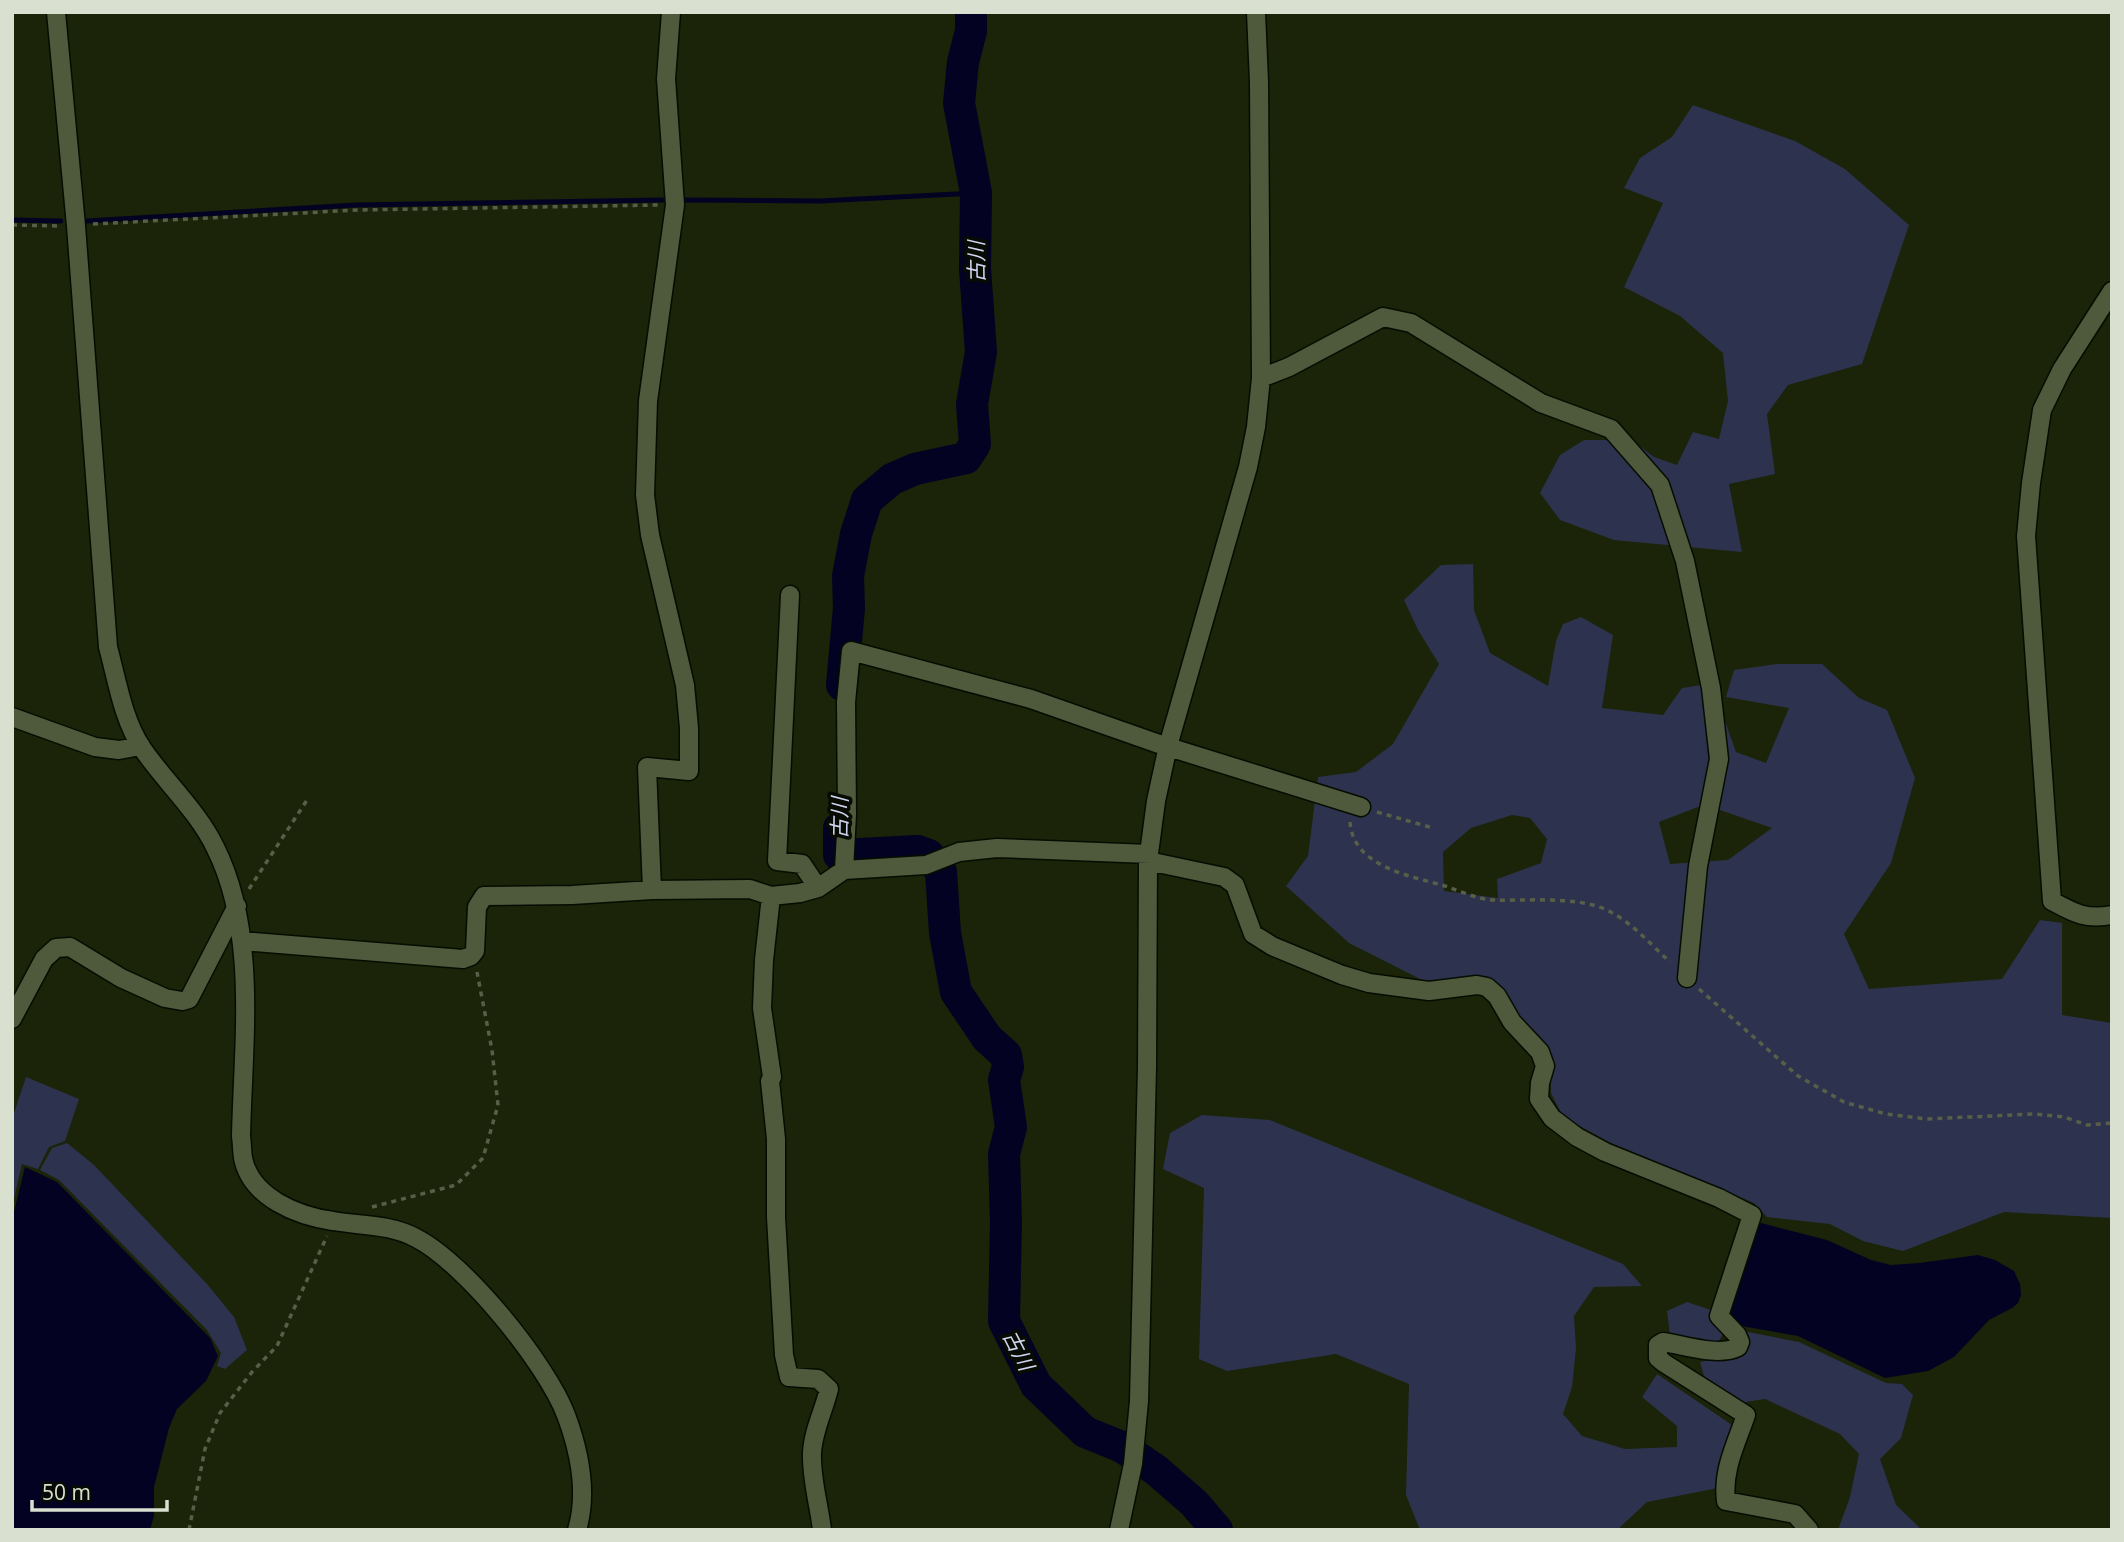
<svg xmlns="http://www.w3.org/2000/svg" width="2124" height="1542" font-family="'Open Sans','Noto Sans JP',sans-serif">
<style>
.green{fill:#2d334e;fill-rule:evenodd}
.water{fill:#040222}
.lines{fill:none;stroke-linecap:round;stroke-linejoin:round}
.stream{stroke:#040222;stroke-width:5}
.river{stroke:#040222;stroke-width:32}
.minor-casing{stroke:#060c00;stroke-width:21}
.path{stroke:#585f48;stroke-width:3.5;stroke-dasharray:5 5;stroke-linecap:butt}
.minor{stroke:#4f593c;stroke-width:18}
.labels{text-anchor:middle;dominant-baseline:central;stroke-width:7;stroke-linejoin:round;paint-order:stroke}
.water-label{font-size:21px;font-style:italic;fill:#d0d6f2;stroke:#070b02}
</style>
<rect width="100%" height="100%" fill="#1b2308"/>
<path class="green" d="M1693,105L1795,141L1845,169L1909,225L1862,364L1788,385L1767,414L1775,474L1729,484L1742,552L1614,540L1560,520L1540,493L1560,455L1584,440H1632L1654,457L1677,465L1693,432L1719,439L1728,401L1723,353L1680,316L1624,287L1663,203L1624,188L1640,158L1672,137Z
M1473,564L1474,610L1490,653L1548,686L1556,641L1563,624L1581,617L1613,635L1602,708L1663,715L1682,688L1702,685L1714,759L1703,805L1659,822L1670,864L1728,860L1772,828L1717,809L1721,720L1725,721L1736,752L1766,763L1789,708L1726,697L1734,670L1777,664H1822L1859,698L1887,710L1915,778L1891,863L1844,934L1869,989L2002,979L2040,920L2062,923V1015L2112,1023V1218L2004,1212L1903,1251L1863,1241L1830,1224L1767,1217L1754,1203L1611,1143L1563,1117L1551,1093L1550,1066L1483,981L1426,982L1349,943L1286,886L1308,856L1318,777L1356,772L1393,744L1439,664L1418,630L1404,600L1441,565ZM1512,815L1530,818L1547,839L1541,863L1497,879L1498,898L1444,891L1443,852L1471,828Z
M26,1077L79,1099L65,1141L49,1147L38,1169L22,1164L12,1207V1119Z
M1202,1115L1270,1120L1623,1264L1642,1286L1594,1287L1574,1316L1576,1348L1572,1387L1563,1414L1582,1436L1625,1449L1677,1447V1426L1642,1397L1657,1374L1735,1427L1718,1488L1647,1502L1617,1530H1420L1406,1495L1409,1384L1336,1354L1227,1371L1199,1359L1204,1188L1163,1169L1170,1133Z
M67,1143L94,1165L207,1284L234,1317L247,1350L225,1369L217,1366L221,1353L207,1330L59,1180L40,1170L52,1148Z
M1687,1302L1711,1310L1723,1334L1717,1344L1670,1335L1667,1311Z
M1743,1331L1799,1342L1886,1383L1902,1384L1913,1395L1901,1438L1880,1459L1896,1505L1922,1530H1838L1850,1497L1859,1454L1840,1434L1765,1399L1739,1403L1706,1383L1700,1362L1739,1355Z"/>
<path class="water" d="M25,1167L57,1182L210,1338L218,1356L206,1381L177,1409L169,1428L154,1487V1516L150,1530H12V1220Z
M1761,1223L1827,1240L1871,1260L1891,1265L1919,1263L1978,1255L1995,1260L2014,1271L2020,1284L2021,1295L2018,1303L2012,1308L1989,1320L1954,1357L1928,1371L1885,1378L1798,1336L1741,1326L1729,1312L1757,1226Z"/>
<g class="lines">
<path class="stream" d="M678,200L820,201L976,193
M12,220L61,221
M87,221L356,205L664,200"/>
<path class="river" d="M842,685L849,608L848,576L856,534L867,500L892,479L915,469L966,458L975,444L972,404L981,352L975,269L976,193L959,103L963,62L971,31V12
M839,828V855L918,851L929,855L941,872L945,933L956,992L987,1038L1006,1055L1008,1067L1004,1080L1011,1127L1004,1154L1006,1222L1004,1321L1036,1385L1085,1432L1122,1447L1156,1470L1194,1503L1217,1530"/>
<g class="minor-casing">
<path id="minor" d="M56,12L76,226L108,647C117,680 123,720 142,748C165,782 197,810 215,847C258,932 243,1043 241,1136C242,1143 242,1151 243,1158C251,1198 298,1216 333,1221C362,1226 390,1224 416,1238C465,1263 546,1363 566,1415C579,1450 588,1493 577,1530
M2112,291L2062,369L2042,410L2031,483L2026,536L2052,901C2074,913 2086,920 2112,915
M1261,378L1289,367L1383,317L1411,323L1541,403L1611,429L1660,485L1685,561L1711,688L1719,759L1698,866L1687,978
M790,595L777,861L802,864L818,888
M12,717L95,747L119,750L141,746
M1148,861L1224,877L1235,885L1253,934L1272,946L1342,975L1369,983L1429,991L1477,985L1487,987L1497,996L1512,1022L1540,1052L1545,1066L1540,1083L1539,1099L1552,1118L1577,1137L1605,1152L1719,1198L1752,1215L1719,1316L1737,1335L1740,1342L1738,1347C1718,1357 1684,1345 1663,1342L1658,1345V1358L1664,1363L1746,1415C1736,1444 1722,1471 1726,1501L1795,1514L1809,1530
M844,870L847,814L846,702L851,651L1031,699L1159,744L1361,807
M652,890L647,767L689,771V728L685,685L650,535L645,495L648,401L675,205L666,79L671,12
M771,896L764,960L762,1008L772,1077L770,1081L776,1139V1217L784,1355L789,1377L818,1379L829,1389C824,1410 813,1431 812,1453C811,1479 819,1504 822,1530
M242,941L463,959L471,956L475,951L477,907L484,896L572,895L652,890L750,889L771,896L800,893L818,888L844,870L926,865L959,852L997,848L1149,854
M12,1019L44,959L56,948L70,947L121,978L165,998L182,1001L189,999L237,906
M1119,1530L1133,1464L1139,1401L1147,1067L1148,861L1156,801L1168,746L1248,467L1256,427L1261,378L1259,82L1256,12"/>
</g>
<path class="path" d="M93,224L358,210L659,205
M12,225L61,226
M1377,812L1433,828
M1350,822C1353,867 1411,876 1445,886C1460,891 1477,899 1492,900C1525,901 1561,897 1593,905C1624,913 1648,942 1670,962
M249,889L309,797
M1699,989L1798,1076L1844,1102L1886,1114L1927,1119L2034,1114L2064,1117L2087,1125L2112,1123
M372,1207L456,1185L483,1158L498,1105L492,1050L477,972
M189,1530L205,1449L220,1413L252,1372L277,1346L327,1236"/>
<use href="#minor" class="minor"/>
</g>
<g class="labels">
<g class="water-label">
<text transform="translate(976 262) rotate(-91)">古川</text>
<text transform="translate(839 818) rotate(-89)">古川</text>
<text transform="translate(1019 1350) rotate(63)">古川</text>
</g>
</g>
<rect width="2124" height="1542" fill="none" stroke="#dae0d0" stroke-width="28"/>
<path d="M32 1500v10h135v-10" fill="none" stroke="#dae0d0" stroke-width="3.5"/>
<text x="42" y="1500" font-size="21" fill="#dae0d0" stroke="#070b02" stroke-width="5" paint-order="stroke">50 m</text>
</svg>
